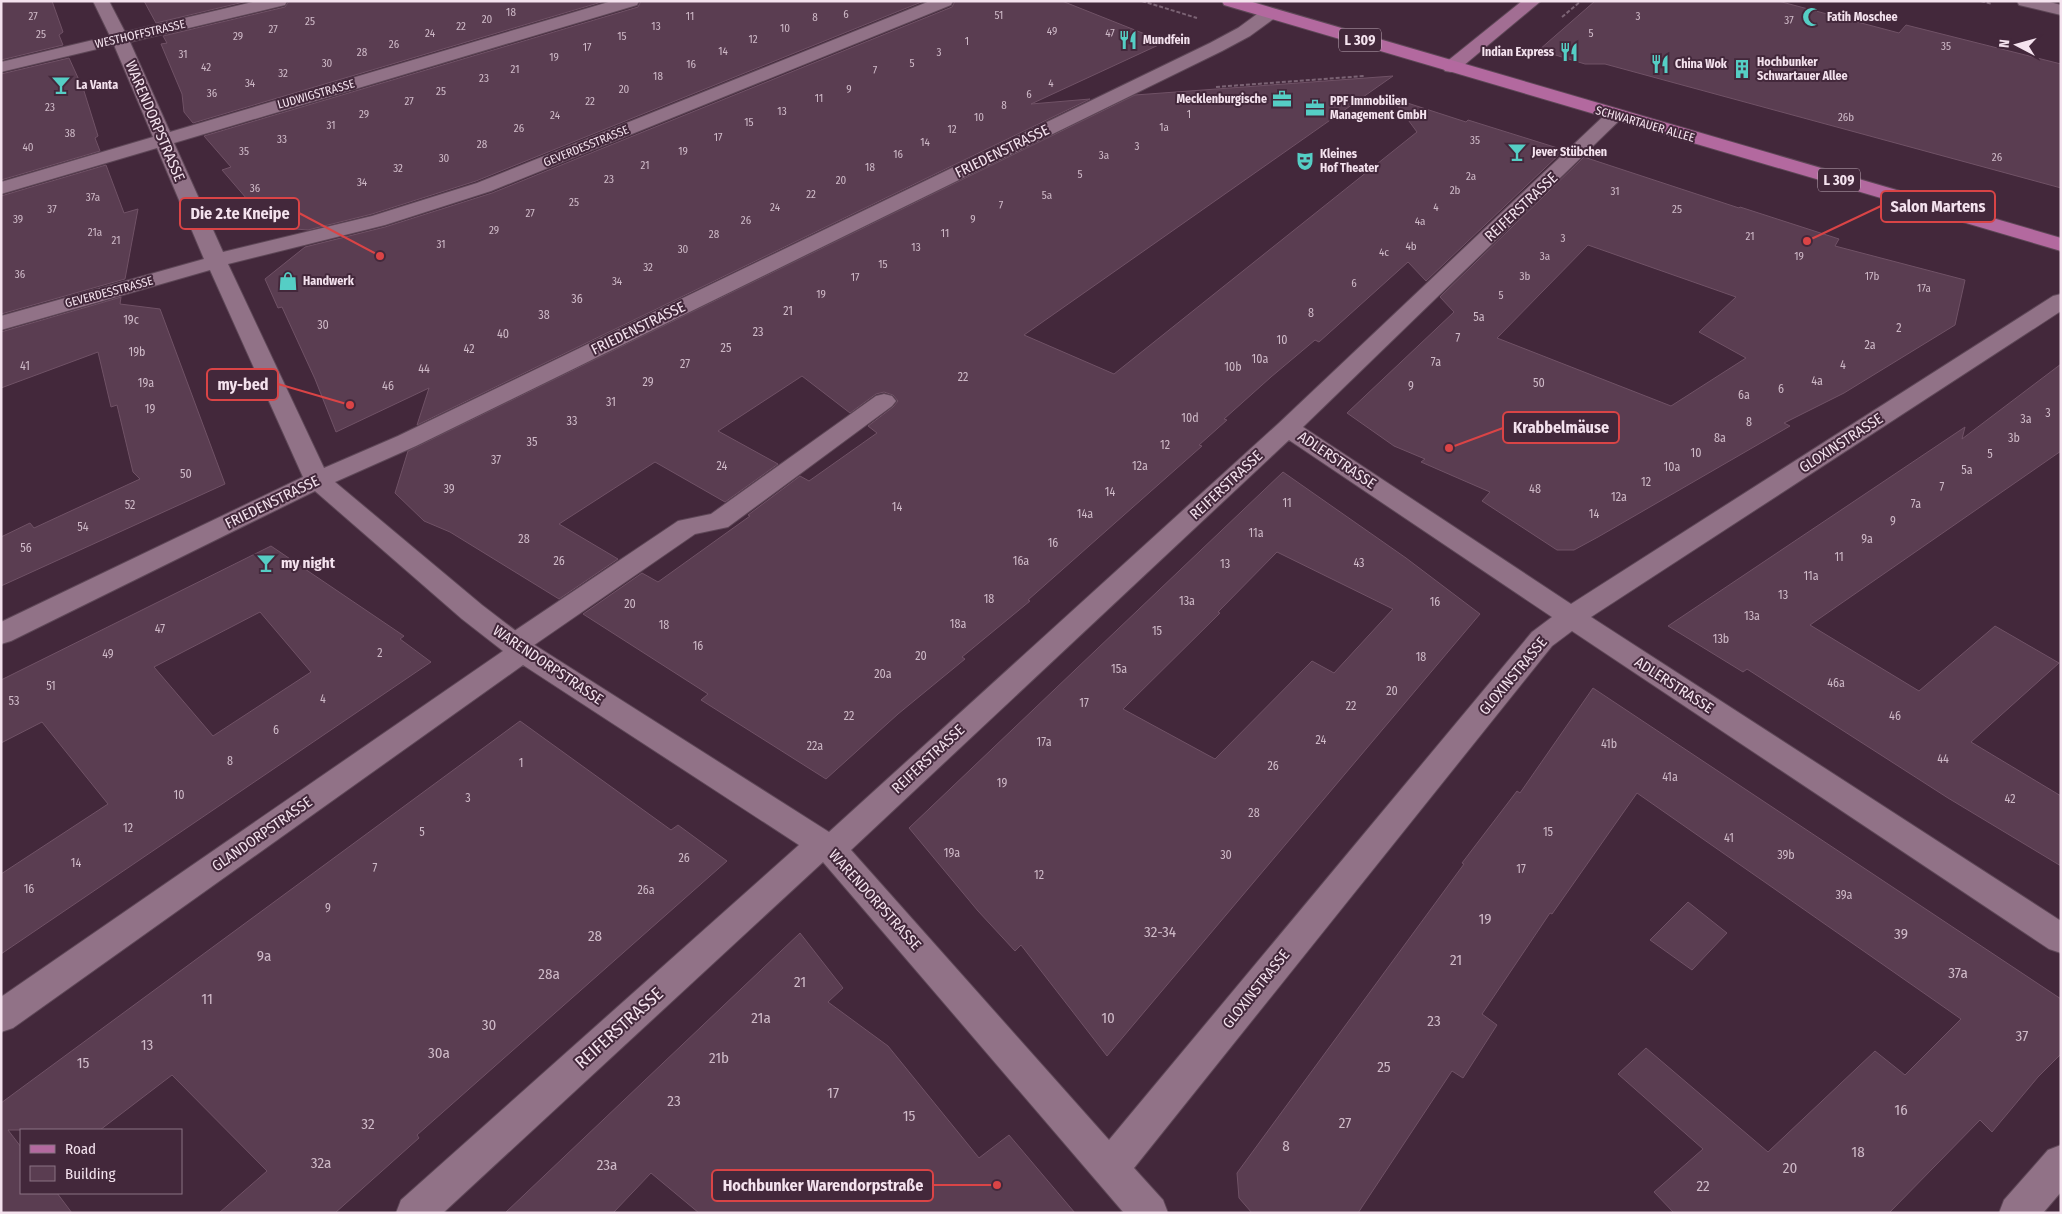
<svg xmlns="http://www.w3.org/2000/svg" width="2062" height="1214" font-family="'Fira Sans Condensed',sans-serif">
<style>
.building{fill:#5a3d51;stroke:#705266;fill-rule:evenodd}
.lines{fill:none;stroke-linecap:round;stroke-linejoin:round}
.service-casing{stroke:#5e4757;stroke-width:2}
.minor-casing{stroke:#5e4757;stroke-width:2}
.secondary-casing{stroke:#5e4757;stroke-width:2}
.primary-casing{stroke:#5e4757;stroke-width:2}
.path{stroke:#7b6374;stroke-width:2;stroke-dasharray:4 2;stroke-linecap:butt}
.service{fill:#917287;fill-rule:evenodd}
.minor{fill:#917287;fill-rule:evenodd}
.secondary{fill:#a26e93;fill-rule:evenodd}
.primary{fill:#b3699f;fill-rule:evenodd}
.labels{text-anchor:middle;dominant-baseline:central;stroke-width:4;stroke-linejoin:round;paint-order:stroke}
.far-number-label{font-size:11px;fill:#ceb9c7}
.far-poi-label{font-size:12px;font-weight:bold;fill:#f4e2ee;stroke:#43283b;text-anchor:start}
.far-street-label{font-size:12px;fill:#f4e2ee;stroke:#43283b}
.number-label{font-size:12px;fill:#ceb9c7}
.shield{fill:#43283b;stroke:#bfaab8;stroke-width:1}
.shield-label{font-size:14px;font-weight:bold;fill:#f4e2ee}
.street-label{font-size:15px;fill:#f4e2ee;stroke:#43283b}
.poi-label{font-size:15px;font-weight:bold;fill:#f4e2ee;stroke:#43283b;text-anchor:start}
.near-number-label{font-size:15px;fill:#ceb9c7}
.near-street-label{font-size:18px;fill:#f4e2ee;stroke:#43283b}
.leader{fill:none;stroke:#da4446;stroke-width:2}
.callout-dot{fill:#da4446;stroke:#43283b;stroke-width:2}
.callout{fill:#43283b;stroke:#da4446;stroke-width:2}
.callout-label{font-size:16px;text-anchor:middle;font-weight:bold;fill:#f4e2ee}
</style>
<rect width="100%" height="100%" fill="#43283b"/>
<path class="building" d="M1,1H52L63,32L59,35L63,45L1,60Z
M144,1H248L156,23Z
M289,1H605L193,123L184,112L182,94L161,44L167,43L163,36L285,7Z
M641,1H924L476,181L372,214L308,230L271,227L222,170L231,167L204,136L638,7Z
M955,1H1062L1165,42L1031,104L1090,99L417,425L429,388L336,432L315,379L282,307L278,308L265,279L305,247L385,227L492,193L952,7Z
M1595,1H1778L1899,33L1906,25L2061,64V188L1605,64H1585L1539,50Z
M69,58L84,91L98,136L95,138L100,151L1,180V74Z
M1393,76L1024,335L1114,374L1417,132L1392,98L1466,122L1468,120L1564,150L1426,281L1408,262L1319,342L1315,340L1271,377L1224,419L1227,420L1199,445L1202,446L1028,600L1030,601L962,657L965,659L898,714L826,779L701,700L708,694L583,614L642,573L658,582L750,516L748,515L800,476L809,481L877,433L868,426L893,407L898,401L893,395L884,392L876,394L850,413L802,376L718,431L778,464L725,502L655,462L559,524L618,559L559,599L450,532L424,521L395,493L408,451L1135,95Z
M1584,157L1739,208L1740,207L1839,239L1835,246L1965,280L1955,325L1844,393L1784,423L1790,426L1598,537L1574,550H1557L1482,501L1490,492L1421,462L1425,459L1394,446L1347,413L1454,312L1440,297ZM1588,245L1736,297L1699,332L1746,358L1671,406L1497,338Z
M106,165L124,213L138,209L125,279L1,314V196Z
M121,297L120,304L160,309L225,484L1,586V537L30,523L34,528L140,479L133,472L117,405L111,407L98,352L1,388V332Z
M2061,364V451L1810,625L1919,691L1995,626L2059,663L1971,742L2061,796V866L1948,798L1747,669L1743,672L1668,626L1965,427L1962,439Z
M1283,472L1406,558L1480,614L1107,1056L1021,945L1015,951L978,911L909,828ZM1277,552L1393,609L1334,673L1312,661L1215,759L1123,709L1220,613L1218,612Z
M271,546L404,636L400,639L431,662L1,954V874L108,804L42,722L1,743V680ZM260,612L311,672L213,736L154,667Z
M1593,688L2061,999V1054L2038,1077L1992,1132L1980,1120L1889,1213H1674L1654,1192L1703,1149L1618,1074L1646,1048L1768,1152L1875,1051L1905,1075L1961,1019L1637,793L1552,914L1550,913L1482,1014L1497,1025L1463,1078L1452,1071L1358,1213H1252L1239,1198L1237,1173L1464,864L1462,863L1517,791L1520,793Z
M520,721L671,830L678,825L727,861L417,1135L419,1138L335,1213H219L267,1171L172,1075L100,1130H8L21,1147V1193H57L72,1213H1V1103Z
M1688,902L1727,933L1692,970L1650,940Z
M800,933L843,988L828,1002L888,1046L979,1158L1009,1135L1075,1213H699L651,1173L613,1213H505Z"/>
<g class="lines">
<g class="service-casing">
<path id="service" d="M884,394L892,396L896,401L892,406L728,527L695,534L524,652L514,655L504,652L500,645L504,638L678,521L711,514L876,396Z"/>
</g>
<g class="minor-casing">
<path id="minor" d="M93,1H109L125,32L257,1H287L285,5L130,42L170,132L612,1H639L637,5L174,143L223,252L372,216L477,183L930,1H953L951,5L491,191L385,225L228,264L324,468L398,436L1210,43L1238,28L1264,9H1276L1278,13L1276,17L1250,36L1222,51L416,446L335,482L482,605L533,644L829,832L1279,423L1609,111L1616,109L1623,111L1625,115L1303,427L1571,604L2053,296L2061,294V311L1591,617L2061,921V953L2049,949L1572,631L1552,646L1134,1168L1163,1200L1168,1213H1124L823,862L443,1213H396L401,1200L799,845L523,665L13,1028L1,1032V997L503,651L462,619L315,491L11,641L1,644V622L303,477L210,270L1,330V316L204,259L157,148L1,194V182L153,137L114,45L1,72V62L110,36ZM1289,440L1552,617L1532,632L1109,1140L851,850Z
M2017,1H2046L2061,5V15L2019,5Z
M2061,1145V1192L2043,1213H1999L2004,1200L2048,1150Z"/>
</g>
<g class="secondary-casing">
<path id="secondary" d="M1522,1H1541L1457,71L1451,72L1445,71L1442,67L1445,63Z"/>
</g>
<g class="primary-casing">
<path id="primary" d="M1222,1H1249L2061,238V251L1224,5Z"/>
</g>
<path class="path" d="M1142,1L1197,18
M1981,1L1992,4
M1562,17L1581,1
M1216,87L1364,76"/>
<use href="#service" class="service"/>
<use href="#minor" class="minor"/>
<use href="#secondary" class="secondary"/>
<use href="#primary" class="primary"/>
</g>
<defs>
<g id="mosque-bare" transform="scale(1.5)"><path d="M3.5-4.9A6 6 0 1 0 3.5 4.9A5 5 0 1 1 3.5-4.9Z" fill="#55cec5" stroke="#43283b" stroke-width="2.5" paint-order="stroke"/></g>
<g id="restaurant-bare" transform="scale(1.5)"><path d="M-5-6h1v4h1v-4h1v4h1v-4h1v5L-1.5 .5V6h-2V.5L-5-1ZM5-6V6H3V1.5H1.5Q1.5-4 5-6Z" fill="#55cec5" stroke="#43283b" stroke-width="2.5" paint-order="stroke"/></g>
<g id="building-bare" transform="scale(1.5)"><path d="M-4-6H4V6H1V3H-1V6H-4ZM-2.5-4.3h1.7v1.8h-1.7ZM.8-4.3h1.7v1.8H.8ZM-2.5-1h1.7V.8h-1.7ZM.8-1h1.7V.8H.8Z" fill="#55cec5" stroke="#43283b" stroke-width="2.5" paint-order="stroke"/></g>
<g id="bar-bare" transform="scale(1.5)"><path d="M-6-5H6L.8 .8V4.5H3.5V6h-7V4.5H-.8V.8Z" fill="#55cec5" stroke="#43283b" stroke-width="2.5" paint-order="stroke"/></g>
<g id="office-bare" transform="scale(1.5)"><path d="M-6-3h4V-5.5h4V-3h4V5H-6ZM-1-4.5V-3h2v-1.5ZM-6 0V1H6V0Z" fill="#55cec5" stroke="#43283b" stroke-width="2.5" paint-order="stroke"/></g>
<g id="theatre-bare" transform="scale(1.5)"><path d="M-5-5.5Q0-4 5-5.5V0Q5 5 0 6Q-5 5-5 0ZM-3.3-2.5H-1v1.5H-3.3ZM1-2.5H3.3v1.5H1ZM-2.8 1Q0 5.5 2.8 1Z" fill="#55cec5" stroke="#43283b" stroke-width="2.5" paint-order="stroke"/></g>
<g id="shop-bare" transform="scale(1.5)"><path d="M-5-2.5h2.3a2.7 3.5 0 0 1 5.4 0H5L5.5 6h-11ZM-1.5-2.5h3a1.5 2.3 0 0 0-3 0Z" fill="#55cec5" stroke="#43283b" stroke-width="2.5" paint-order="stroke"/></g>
</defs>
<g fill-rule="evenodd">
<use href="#mosque-bare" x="1812" y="17"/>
<use href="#restaurant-bare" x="1128" y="40"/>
<use href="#restaurant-bare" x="1569" y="52"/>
<use href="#restaurant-bare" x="1660" y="64"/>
<use href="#building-bare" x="1742" y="69"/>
<use href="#bar-bare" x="61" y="85"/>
<use href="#office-bare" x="1282" y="99"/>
<use href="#office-bare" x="1315" y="108"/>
<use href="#bar-bare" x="1517" y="152"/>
<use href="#theatre-bare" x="1305" y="161"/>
<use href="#shop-bare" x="288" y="281"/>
<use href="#bar-bare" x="266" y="563"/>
</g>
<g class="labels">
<g class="far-number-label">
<text x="511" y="12">18</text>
<text x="846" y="14">6</text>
<text x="999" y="15">51</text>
<text x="33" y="16">27</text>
<text x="690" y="16">11</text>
<text x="1638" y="16">3</text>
<text x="815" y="17">8</text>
<text x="487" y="19">20</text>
<text x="1789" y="20">37</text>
<text x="310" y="21">25</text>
<text x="461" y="26">22</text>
<text x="656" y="26">13</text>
<text x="785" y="28">10</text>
<text x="273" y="29">27</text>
<text x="1052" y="31">49</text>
<text x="430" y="33">24</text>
<text x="1110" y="33">47</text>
<text x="1591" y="33">5</text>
<text x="41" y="34">25</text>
<text x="238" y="36">29</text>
<text x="622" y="36">15</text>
<text x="753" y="39">12</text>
<text x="967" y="41">1</text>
<text x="394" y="44">26</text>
<text x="1946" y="46">35</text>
<text x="587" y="47">17</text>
<text x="723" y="51">14</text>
<text x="362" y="52">28</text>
<text x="939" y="52">3</text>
<text x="183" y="54">31</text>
<text x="554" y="57">19</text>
<text x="327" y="63">30</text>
<text x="912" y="63">5</text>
<text x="691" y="64">16</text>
<text x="206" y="67">42</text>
<text x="515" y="69">21</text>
<text x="875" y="70">7</text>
<text x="283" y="73">32</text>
<text x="658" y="76">18</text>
<text x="484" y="78">23</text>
<text x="250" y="83">34</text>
<text x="1051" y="83">4</text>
<text x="624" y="89">20</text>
<text x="849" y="89">9</text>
<text x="441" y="91">25</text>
<text x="212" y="93">36</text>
<text x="1029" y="94">6</text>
<text x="819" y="98">11</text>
<text x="409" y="101">27</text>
<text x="590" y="101">22</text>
<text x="1004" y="105">8</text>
<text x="50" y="107">23</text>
<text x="782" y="111">13</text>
<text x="364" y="114">29</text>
<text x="1189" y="114">1</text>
<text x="555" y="115">24</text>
<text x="979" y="117">10</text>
<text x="1846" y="117">26b</text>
<text x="749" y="122">15</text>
<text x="331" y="125">31</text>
<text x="1164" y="127">1a</text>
<text x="519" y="128">26</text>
<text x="952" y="129">12</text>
<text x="70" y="133">38</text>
<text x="718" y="137">17</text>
<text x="282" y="139">33</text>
<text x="1475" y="140">35</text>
<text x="925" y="142">14</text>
<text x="482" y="144">28</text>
<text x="1137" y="146">3</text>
<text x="28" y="147">40</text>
<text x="244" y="151">35</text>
<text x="683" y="151">19</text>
<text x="898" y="154">16</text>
<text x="1104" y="155">3a</text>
<text x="1997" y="157">26</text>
<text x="444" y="158">30</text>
<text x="645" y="165">21</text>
<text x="870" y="167">18</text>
<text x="398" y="168">32</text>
<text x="1080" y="174">5</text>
<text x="1471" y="176">2a</text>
<text x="609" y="179">23</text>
<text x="841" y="180">20</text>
<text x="362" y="182">34</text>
<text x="255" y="188">36</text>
<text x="1455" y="190">2b</text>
<text x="1615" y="191">31</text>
<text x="811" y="194">22</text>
<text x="1047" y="195">5a</text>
<text x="93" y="197">37a</text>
<text x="574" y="202">25</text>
<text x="1001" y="205">7</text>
<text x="775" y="207">24</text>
<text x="1436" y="207">4</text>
<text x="52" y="209">37</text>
<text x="1677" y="209">25</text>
<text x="530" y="213">27</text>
<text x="18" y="219">39</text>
<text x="973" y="219">9</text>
<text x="746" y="220">26</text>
<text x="1420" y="221">4a</text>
<text x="494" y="230">29</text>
<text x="95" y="232">21a</text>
<text x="945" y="233">11</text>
<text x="714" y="234">28</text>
<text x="1750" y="236">21</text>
<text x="1563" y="238">3</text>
<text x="116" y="240">21</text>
<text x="441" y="244">31</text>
<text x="1411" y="246">4b</text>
<text x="916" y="247">13</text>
<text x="683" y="249">30</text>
<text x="1384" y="252">4c</text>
<text x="1545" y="256">3a</text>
<text x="1799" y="256">19</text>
<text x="883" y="264">15</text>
<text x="648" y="267">32</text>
<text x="20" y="274">36</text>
<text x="1525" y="276">3b</text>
<text x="1872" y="276">17b</text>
<text x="855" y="277">17</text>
<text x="617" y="281">34</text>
<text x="1354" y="283">6</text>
<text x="1924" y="288">17a</text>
<text x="821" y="294">19</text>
<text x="1501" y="295">5</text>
</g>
<g class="far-poi-label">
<text x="1827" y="17">Fatih Moschee</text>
<text x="1143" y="40">Mundfein</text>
<text x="1554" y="52" text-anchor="end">Indian Express</text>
<text x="1757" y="62">Hochbunker<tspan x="1757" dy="14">Schwartauer Allee</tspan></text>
<text x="1675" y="64">China Wok</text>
<text x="76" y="85">La Vanta</text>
<text x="1267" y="99" text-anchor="end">Mecklenburgische</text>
<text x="1330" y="101">PPF Immobilien<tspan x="1330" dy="14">Management GmbH</tspan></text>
<text x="1532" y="152">Jever Stübchen</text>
<text x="1320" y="154">Kleines<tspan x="1320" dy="14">Hof Theater</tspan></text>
<text x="303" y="281">Handwerk</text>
</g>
<g class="far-street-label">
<text transform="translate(140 34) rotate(-13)">WESTHOFFSTRASSE</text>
<text transform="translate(316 94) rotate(-16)">LUDWIGSTRASSE</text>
<text transform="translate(1645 124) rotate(16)">SCHWARTAUER ALLEE</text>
<text transform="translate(586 146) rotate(-22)">GEVERDESSTRASSE</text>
<text transform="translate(109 292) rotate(-15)">GEVERDESSTRASSE</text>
</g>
<g class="number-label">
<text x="577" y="299">36</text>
<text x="788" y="311">21</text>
<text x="1311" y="313">8</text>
<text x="544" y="315">38</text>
<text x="1479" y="317">5a</text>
<text x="131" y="320">19c</text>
<text x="323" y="325">30</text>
<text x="1899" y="328">2</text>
<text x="758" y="332">23</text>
<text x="503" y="334">40</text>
<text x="1458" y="338">7</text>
<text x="1282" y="340">10</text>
<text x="1870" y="345">2a</text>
<text x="726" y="348">25</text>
<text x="469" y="349">42</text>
<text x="137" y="352">19b</text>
<text x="1260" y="359">10a</text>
<text x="1436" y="362">7a</text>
<text x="685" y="364">27</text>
<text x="1843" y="365">4</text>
<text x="25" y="366">41</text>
<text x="1233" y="367">10b</text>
<text x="424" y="369">44</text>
<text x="963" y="377">22</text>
<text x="1817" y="381">4a</text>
<text x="648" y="382">29</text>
<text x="146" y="383">19a</text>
<text x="1539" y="383">50</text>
<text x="388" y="386">46</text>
<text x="1411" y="386">9</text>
<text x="1781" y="389">6</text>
<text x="1744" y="395">6a</text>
<text x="611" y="402">31</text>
<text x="150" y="409">19</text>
<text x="2048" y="413">3</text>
<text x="1190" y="418">10d</text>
<text x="2026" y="419">3a</text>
<text x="572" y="421">33</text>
<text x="1749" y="422">8</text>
<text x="1720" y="438">8a</text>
<text x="2014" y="438">3b</text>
<text x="532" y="442">35</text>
<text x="1165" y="445">12</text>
<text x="1696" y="453">10</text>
<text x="1990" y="454">5</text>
<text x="496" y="460">37</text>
<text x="722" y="466">24</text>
<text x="1140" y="466">12a</text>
<text x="1672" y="467">10a</text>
<text x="1967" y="470">5a</text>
<text x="186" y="474">50</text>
<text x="1646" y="482">12</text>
<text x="1942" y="487">7</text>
<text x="449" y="489">39</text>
<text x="1535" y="489">48</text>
<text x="1110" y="492">14</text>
<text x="1619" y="497">12a</text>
<text x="1287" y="503">11</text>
<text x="1916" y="504">7a</text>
<text x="130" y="505">52</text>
<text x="897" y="507">14</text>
<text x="1085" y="514">14a</text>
<text x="1594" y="514">14</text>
<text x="1893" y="521">9</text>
<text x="83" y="527">54</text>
<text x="1256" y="533">11a</text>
<text x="524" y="539">28</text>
<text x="1867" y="539">9a</text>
<text x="1053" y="543">16</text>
<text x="26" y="548">56</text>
<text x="1839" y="557">11</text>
<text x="559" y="561">26</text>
<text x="1021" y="561">16a</text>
<text x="1359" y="563">43</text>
<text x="1225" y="564">13</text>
<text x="1811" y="576">11a</text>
<text x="1783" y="595">13</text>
<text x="989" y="599">18</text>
<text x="1187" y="601">13a</text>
<text x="1435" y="602">16</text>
<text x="630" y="604">20</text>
<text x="1752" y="616">13a</text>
<text x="958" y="624">18a</text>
<text x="664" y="625">18</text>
<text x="160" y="629">47</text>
<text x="1157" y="631">15</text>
<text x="1721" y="639">13b</text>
<text x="698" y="646">16</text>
<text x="380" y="653">2</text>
<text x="108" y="654">49</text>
<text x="921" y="656">20</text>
<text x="1421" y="657">18</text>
<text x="1119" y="669">15a</text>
<text x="883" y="674">20a</text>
<text x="1836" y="683">46a</text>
<text x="51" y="686">51</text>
<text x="1392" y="691">20</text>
<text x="323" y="699">4</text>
<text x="14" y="701">53</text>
<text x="1084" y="703">17</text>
<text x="1351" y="706">22</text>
<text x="849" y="716">22</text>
<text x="1895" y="716">46</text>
<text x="276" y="730">6</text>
<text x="1321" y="740">24</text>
<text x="1044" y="742">17a</text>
<text x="1609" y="744">41b</text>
<text x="815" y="746">22a</text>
<text x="1943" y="759">44</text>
<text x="230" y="761">8</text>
<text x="521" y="763">1</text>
<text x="1273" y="766">26</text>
<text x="1670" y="777">41a</text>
<text x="1002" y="783">19</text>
<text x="179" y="795">10</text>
<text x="468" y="798">3</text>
<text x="2010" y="799">42</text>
<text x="1254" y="813">28</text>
<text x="128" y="828">12</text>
<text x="422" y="832">5</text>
<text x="1548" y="832">15</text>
<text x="1729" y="838">41</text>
<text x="952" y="853">19a</text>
<text x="1226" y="855">30</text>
<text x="1786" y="855">39b</text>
<text x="684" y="858">26</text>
<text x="76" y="863">14</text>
<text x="375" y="868">7</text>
<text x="1521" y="869">17</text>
<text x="1039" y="875">12</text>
<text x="29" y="889">16</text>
<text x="646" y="890">26a</text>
<text x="1844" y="895">39a</text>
<text x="328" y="908">9</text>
</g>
<g class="shield">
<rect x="1339" y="28.5" width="42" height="23" rx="4"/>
<rect x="1818" y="168.5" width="42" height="23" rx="4"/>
</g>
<g class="shield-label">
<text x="1360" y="40">L 309</text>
<text x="1839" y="180">L 309</text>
</g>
<g class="street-label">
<text transform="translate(155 121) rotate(67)">WARENDORPSTRASSE</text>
<text transform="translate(1002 151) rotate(-26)">FRIEDENSTRASSE</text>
<text transform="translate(1521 207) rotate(-43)">REIFERSTRASSE</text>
<text transform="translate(638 328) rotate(-26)">FRIEDENSTRASSE</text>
<text transform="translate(1841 443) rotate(-33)">GLOXINSTRASSE</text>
<text transform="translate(1337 460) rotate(34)">ADLERSTRASSE</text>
<text transform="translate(1226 485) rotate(-43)">REIFERSTRASSE</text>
<text transform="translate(272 502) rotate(-26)">FRIEDENSTRASSE</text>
<text transform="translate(548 665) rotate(34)">WARENDORPSTRASSE</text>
<text transform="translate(1513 676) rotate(-50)">GLOXINSTRASSE</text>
<text transform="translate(1674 685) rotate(33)">ADLERSTRASSE</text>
<text transform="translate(928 759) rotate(-43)">REIFERSTRASSE</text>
<text transform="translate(262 834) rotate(-35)">GLANDORPSTRASSE</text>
<text transform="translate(875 900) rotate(48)">WARENDORPSTRASSE</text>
<text transform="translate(1256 989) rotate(-51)">GLOXINSTRASSE</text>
</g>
<g class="poi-label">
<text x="281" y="563">my night</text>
</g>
<g class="near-number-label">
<text x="1485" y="919">19</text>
<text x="1160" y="932">32-34</text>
<text x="1901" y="934">39</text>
<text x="595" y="936">28</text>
<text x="264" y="956">9a</text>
<text x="1456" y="960">21</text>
<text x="1958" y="973">37a</text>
<text x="549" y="974">28a</text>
<text x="800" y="982">21</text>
<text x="207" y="999">11</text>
<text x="761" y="1018">21a</text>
<text x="1108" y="1018">10</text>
<text x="1434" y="1021">23</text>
<text x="489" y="1025">30</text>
<text x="2022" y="1036">37</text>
<text x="147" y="1045">13</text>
<text x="439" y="1053">30a</text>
<text x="719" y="1058">21b</text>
<text x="83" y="1063">15</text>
<text x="1384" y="1067">25</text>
<text x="833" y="1093">17</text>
<text x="674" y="1101">23</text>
<text x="1901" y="1110">16</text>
<text x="909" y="1116">15</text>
<text x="1345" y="1123">27</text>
<text x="368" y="1124">32</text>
<text x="1286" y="1146">8</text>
<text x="1858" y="1152">18</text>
<text x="321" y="1163">32a</text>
<text x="607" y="1165">23a</text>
<text x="1790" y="1168">20</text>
<text x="1703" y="1186">22</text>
</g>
<g class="near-street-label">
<text transform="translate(619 1028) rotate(-42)">REIFERSTRASSE</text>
</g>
</g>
<path class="leader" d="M1807 241L1881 206M380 256L299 213M350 405L278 384M1449 448L1503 428M997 1185L933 1185"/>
<g class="callout-dot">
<circle cx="1807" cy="241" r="5"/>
<circle cx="380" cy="256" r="5"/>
<circle cx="350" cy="405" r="5"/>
<circle cx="1449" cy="448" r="5"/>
<circle cx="997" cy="1185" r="5"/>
</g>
<g class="callout">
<rect x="1881" y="191" width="114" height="31" rx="5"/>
<rect x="180" y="198" width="119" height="31" rx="5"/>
<rect x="207" y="369" width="71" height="31" rx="5"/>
<rect x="1503" y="412" width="116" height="31" rx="5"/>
<rect x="712" y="1170" width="221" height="31" rx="5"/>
</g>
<g class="callout-label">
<text x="1938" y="212">Salon Martens</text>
<text x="240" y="219">Die 2.te Kneipe</text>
<text x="243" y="390">my-bed</text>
<text x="1561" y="433">Krabbelmäuse</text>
<text x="823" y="1191">Hochbunker Warendorpstraße</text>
</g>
<rect width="2062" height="1214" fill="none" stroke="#f4e2ee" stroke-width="5"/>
<rect x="20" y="1129" width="162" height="65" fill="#43283b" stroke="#8a7283"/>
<rect x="30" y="1145" width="25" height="8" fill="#b3699f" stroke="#8a7283"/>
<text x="65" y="1154" font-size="15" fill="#f4e2ee">Road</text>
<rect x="30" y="1166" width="25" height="15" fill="#5a3d51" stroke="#8a7283"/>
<text x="65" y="1179" font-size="15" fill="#f4e2ee">Building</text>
<g transform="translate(2017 45) rotate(276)" stroke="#43283b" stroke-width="4" paint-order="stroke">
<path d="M0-4L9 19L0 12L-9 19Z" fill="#f4e2ee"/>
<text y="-8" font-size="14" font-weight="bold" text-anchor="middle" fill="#f4e2ee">N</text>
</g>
</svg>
